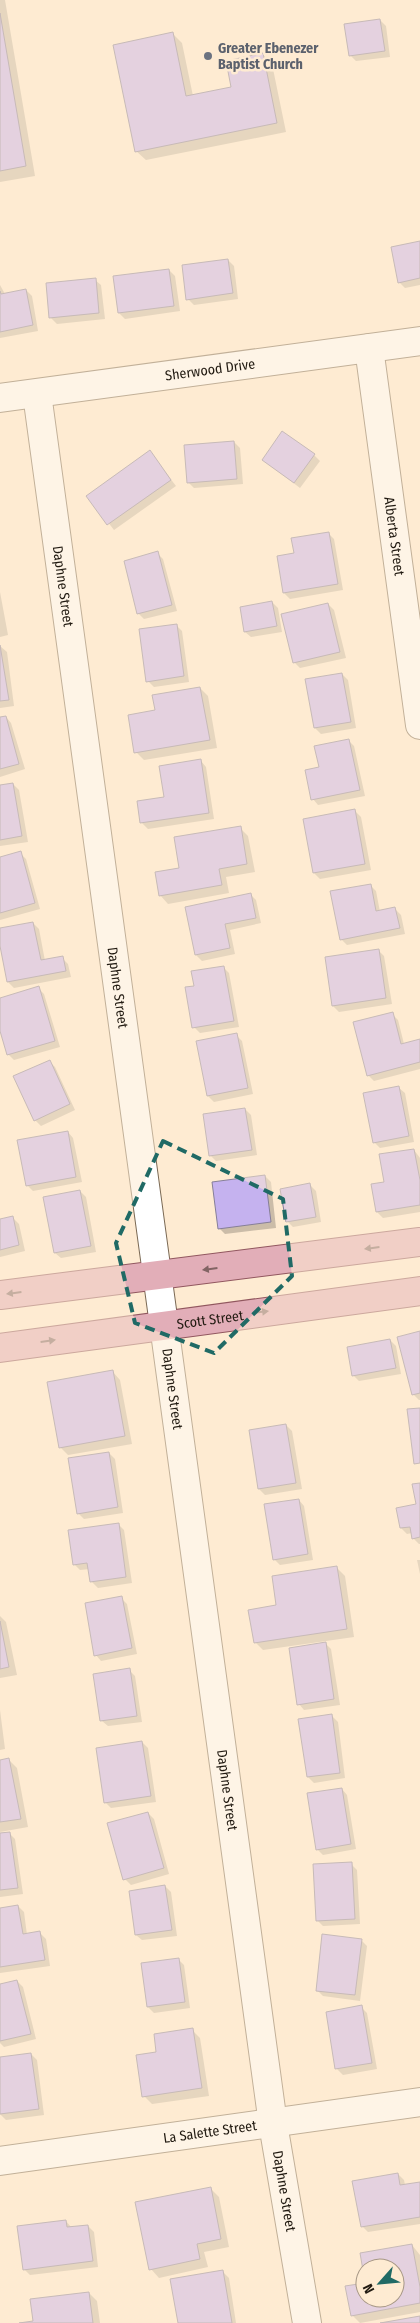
<svg xmlns="http://www.w3.org/2000/svg" width="420" height="2323" font-family="'Fira Sans Condensed',sans-serif">
<style>
.shadow{fill:#0003}
.building{fill:#c5b2ef;stroke:#867f98}
.lines{fill:none;stroke-linecap:round;stroke-linejoin:round}
.minor-casing{stroke:#7a6954;stroke-width:30}
.major-casing{stroke:#91575f;stroke-width:30}
.minor{stroke:#fff;stroke-width:28}
.major{stroke:#e2aeb8;stroke-width:28}
.oneway{fill:#826464}
.marked{fill:none;stroke:#206a65;stroke-width:4;stroke-dasharray:10 6;stroke-linejoin:round}
.worship-dot{fill:#6b7280;stroke:#feebd2;stroke-width:2}
.labels{text-anchor:middle;dominant-baseline:central;stroke-width:5;stroke-linejoin:round;paint-order:stroke}
.worship-label{font-size:14px;font-weight:bold;fill:#5b616d;stroke:#feebd2;text-anchor:start}
.street-label{font-size:14px;fill:#211a11;stroke:#feebd2}
</style>
<rect width="100%" height="100%" fill="#feebd2"/>
<path class="shadow" d="M0,0H5L35,176L0,182Z
M380,20L386,26L390,57L356,61L350,55Z
M173,34L182,43L193,96L233,88L262,54L272,64L286,132L146,160L136,151Z
M420,242V285L405,288L399,282Z
M228,260L234,266L238,299L194,305L188,299Z
M169,270L175,276L180,311L125,319L119,313Z
M95,280L101,285L105,319L57,324L51,318Z
M0,285L5,294L26,290L32,296L38,331L0,338Z
M234,442L240,448L243,484L194,488L188,482Z
M150,452L176,486L114,530L88,496Z
M314,455L320,461L300,488L263,460Z
M328,533L334,539L343,590L290,599L284,593L295,554Z
M157,553L163,559L177,611L144,619L138,613Z
M0,592L8,635L0,637Z
M272,602L278,608L282,632L251,637L245,632Z
M328,604L334,610L346,658L300,668L295,663Z
M176,625L182,631L189,682L154,687L148,681Z
M0,646L7,652L14,706L0,708Z
M342,674L348,680L356,728L321,734L315,728L307,680Z
M200,688L208,696L217,748L144,760L136,752L157,711Z
M6,717L11,723L25,769L0,777V719Z
M348,740L354,746L365,796L318,805L313,799L320,768Z
M201,761L206,767L214,819L148,829L142,823Z
M13,784L19,790L28,842L0,846V786Z
M355,811L361,817L371,870L320,879L314,873Z
M240,828L248,836L255,872L226,877L229,893L168,904L160,895Z
M20,853L26,859L40,909L0,920V858Z
M370,885L376,891L380,912L395,909L401,915L405,934L347,945L341,939Z
M250,894L256,900L261,923L230,930L235,954L202,961L196,955L186,908Z
M33,923L39,929L45,961L62,958L68,964L71,977L14,988L8,982L0,930Z
M378,950L384,956L392,1004L339,1012L333,1006L326,958Z
M223,967L229,973L239,1027L200,1033L194,1027L195,987Z
M38,988L44,994L60,1047L14,1060L8,1054L0,1027V999Z
M392,1014L398,1020L404,1044L420,1041V1069L374,1081L368,1075Z
M236,1035L242,1041L253,1094L214,1102L208,1096Z
M49,1061L55,1067L75,1110L41,1126L35,1120Z
M399,1088L405,1093L414,1142L380,1148L374,1142Z
M245,1109L251,1115L257,1155L216,1161L210,1155Z
M68,1132L73,1138L82,1182L33,1191L27,1185Z
M414,1150L420,1158V1212L383,1218L377,1212L386,1183Z
M265,1176L271,1182L276,1228L225,1234L219,1228Z
M310,1185L316,1191L321,1222L293,1227L287,1221Z
M80,1191L86,1197L96,1252L61,1258L55,1253Z
M13,1218L19,1224L25,1251L0,1257V1220Z
M420,1332V1400H419L413,1394Z
M390,1340L396,1346L401,1374L359,1381L353,1375Z
M112,1371L120,1380L132,1444L68,1455L60,1447Z
M286,1425L292,1431L302,1489L265,1495L259,1489L250,1431Z
M109,1453L115,1459L123,1513L84,1519L78,1513Z
M420,1484V1544H419L413,1538L412,1533L407,1534L401,1528L417,1505Z
M299,1500L304,1506L313,1560L280,1565L274,1559Z
M118,1524L124,1530L132,1583L98,1588L92,1582L90,1569L80,1570L74,1564Z
M417,1560H420V1574Z
M337,1568L345,1576L354,1637L263,1650L255,1642L278,1606Z
M121,1598L127,1604L137,1654L101,1661L96,1655Z
M0,1616L6,1622L17,1675L0,1678Z
M325,1643L331,1649L340,1705L304,1710L299,1704Z
M129,1670L135,1676L142,1722L108,1726L102,1721Z
M0,1710L5,1749L0,1750Z
M332,1716L338,1722L345,1778L314,1783L308,1777Z
M142,1742L148,1748L156,1802L111,1808L105,1802Z
M9,1760L17,1768L28,1827L0,1832V1761Z
M342,1789L347,1795L356,1849L323,1855L317,1849Z
M148,1813L154,1819L169,1874L131,1885L125,1879Z
M9,1833L15,1839L23,1894L0,1897V1834Z
M351,1864L357,1870L360,1924L323,1926L317,1920Z
M165,1886L171,1892L177,1936L142,1940L136,1935Z
M18,1906L24,1912L27,1935L40,1933L46,1939L50,1966L0,1973V1909Z
M361,1940L367,1946L360,2001L323,1996L317,1990Z
M178,1959L184,1965L190,2008L154,2013L148,2007Z
M17,1981L23,1987L36,2039L4,2047L0,2043V1985Z
M361,2007L367,2013L377,2069L343,2075L337,2069Z
M192,2030L200,2038L209,2096L152,2104L144,2096Z
M31,2054L37,2060L44,2115L6,2120L0,2114V2058Z
M398,2174L404,2180L405,2185L420,2183V2224L368,2232L362,2226Z
M210,2188L219,2197L229,2247L204,2252L208,2267L159,2278L151,2269Z
M66,2221L71,2227L88,2226L94,2232L98,2267L30,2275L24,2269Z
M412,2245L420,2255V2312L360,2323L352,2315L365,2284V2298H395V2268H365V2275L361,2254Z
M223,2272L229,2278L236,2323H179Z
M89,2293L97,2301L100,2323H29Z"/>
<path class="building" d="M0,13L26,166L0,171Z
M380,19L385,51L349,56L344,24Z
M173,32L186,96L231,87L226,61L263,53L277,123L135,152L113,45Z
M420,241V278L398,283L391,247Z
M228,259L233,293L186,300L182,265Z
M169,269L174,306L118,313L113,276Z
M96,278L99,313L49,318L46,283Z
M26,289L33,325L0,332V291L1,294Z
M282,431L315,454L294,483L262,460Z
M234,441L237,479L187,483L184,445Z
M150,450L171,480L107,525L86,496Z
M329,532L338,584L283,593L277,556L294,553L291,538Z
M158,551L172,605L137,614L124,561Z
M272,601L277,626L244,632L240,607Z
M328,603L340,652L293,663L281,614Z
M177,624L184,676L146,682L139,629Z
M0,645L9,700L0,701Z
M342,673L351,722L314,728L305,679Z
M200,687L210,740L134,753L128,715L155,710L152,695Z
M6,716L19,764L0,769V717Z
M349,739L360,790L311,800L305,770L319,767L314,746Z
M201,759L209,813L140,823L137,801L164,797L159,766Z
M13,783L22,836L0,840V785Z
M355,809L365,864L313,873L303,819Z
M241,826L247,864L219,869L222,885L159,896L155,872L179,868L174,837Z
M21,851L35,903L0,913V857Z
M371,884L376,911L395,907L400,928L340,940L330,891Z
M251,893L256,918L225,924L230,948L195,955L185,907Z
M33,922L41,960L63,956L66,971L7,982L0,946V928Z
M379,949L386,998L332,1006L325,957Z
M224,966L234,1021L192,1028L185,987L194,986L191,971Z
M39,986L55,1041L7,1055L0,1031V998Z
M393,1012L401,1044L420,1039V1062L367,1076L353,1022Z
M237,1033L248,1088L207,1096L196,1041Z
M50,1060L70,1104L34,1121L13,1076Z
M399,1086L409,1136L373,1143L363,1093Z
M245,1108L252,1150L209,1156L203,1114Z
M68,1131L76,1177L26,1186L17,1140Z
M414,1149L420,1180V1205L376,1212L371,1184L384,1182L379,1154Z
M265,1175L271,1222L218,1229L212,1182Z
M310,1183L316,1217L286,1222L280,1189Z
M80,1190L91,1246L54,1253L43,1197Z
M13,1216L19,1245L0,1250V1219Z
M420,1331V1393L412,1395L397,1337Z
M390,1339L396,1368L352,1376L347,1347Z
M113,1370L125,1436L59,1448L47,1382Z
M420,1408V1463L414,1464L407,1409Z
M286,1424L296,1483L258,1489L249,1430Z
M109,1452L118,1507L77,1514L68,1458Z
M420,1483V1537L412,1539L410,1527L400,1528L396,1508L416,1504L412,1484Z
M299,1499L308,1554L273,1560L264,1504Z
M119,1523L126,1577L90,1582L87,1563L73,1565L68,1530Z
M337,1566L347,1629L254,1643L248,1610L276,1605L272,1576Z
M122,1596L132,1648L94,1656L85,1603Z
M0,1621L9,1667L0,1669Z
M326,1642L334,1699L297,1705L289,1648Z
M130,1668L137,1716L100,1721L93,1674Z
M332,1714L340,1773L307,1777L298,1719Z
M142,1741L151,1796L104,1803L96,1748Z
M9,1758L21,1819L0,1822V1760Z
M342,1788L351,1844L316,1850L307,1793Z
M148,1812L164,1868L123,1880L107,1823Z
M10,1832L18,1888L0,1890V1833Z
M352,1862L355,1919L316,1921L313,1864Z
M165,1885L172,1930L135,1935L129,1891Z
M18,1905L23,1934L40,1931L45,1960L0,1967V1908Z
M322,1934L362,1939L355,1995L316,1991Z
M179,1958L185,2002L147,2007L141,1963Z
M17,1980L31,2034L0,2041V1984Z
M362,2005L372,2063L335,2069L326,2012Z
M193,2028L202,2088L142,2097L136,2055L156,2052L154,2034Z
M31,2053L39,2109L0,2114V2057Z
M398,2173L400,2185L420,2182V2217L361,2227L352,2181Z
M211,2187L221,2239L197,2244L200,2259L149,2270L135,2202Z
M66,2220L67,2227L88,2225L93,2261L23,2270L17,2226Z
M412,2244L420,2287V2303L351,2316L345,2286L365,2283V2298H395V2268H365V2282L360,2253Z
M223,2270L232,2323H178L170,2279Z
M89,2292L93,2323H19L33,2321L30,2299Z
M420,2316V2323H380Z"/>
<g class="lines">
<g class="minor-casing">
<g id="minor">
<path id="s1" d="M369,348L420,725"/>
<path id="s2" d="M37,394L273,2124L307,2323"/>
<path id="s3" d="M0,398L420,341"/>
<path id="s4" d="M0,2161L420,2102"/>
</g>
</g>
<g class="major-casing">
<g id="major">
<path d="M0,1295L420,1242"/>
<path id="s5" d="M0,1348L420,1291"/>
</g>
</g>
<use href="#minor" class="minor"/>
<use href="#major" class="major"/>
</g>
<defs><path id="oneway-solid" d="M-6-.8H1V-3.2L6.5 0L1 3.2V.8H-6Z" transform="scale(1.25)"/></defs>
<g class="oneway">
<use href="#oneway-solid" transform="translate(372 1248) rotate(173)"/>
<use href="#oneway-solid" transform="translate(210 1269) rotate(173)"/>
<use href="#oneway-solid" transform="translate(14 1293) rotate(173)"/>
<use href="#oneway-solid" transform="translate(261 1312) rotate(-7)"/>
<use href="#oneway-solid" transform="translate(48 1341) rotate(-8)"/>
</g>
<path d="M0 0H420V2323H0ZM163,1141L283,1199L292,1276L214,1353L135,1323L116,1243Z" fill="#feebd2" fill-opacity=".55" fill-rule="evenodd"/>
<path class="marked" d="M163,1141L283,1199L292,1276L214,1353L135,1323L116,1243Z"/>
<circle class="worship-dot" cx="208" cy="56" r="5"/>
<g class="labels">
<g class="worship-label">
<text x="218" y="48">Greater Ebenezer<tspan x="218" dy="16">Baptist Church</tspan></text>
</g>
<g class="street-label">
<text stroke="none"><textPath href="#s3" startOffset="212">Sherwood Drive</textPath></text>
<text stroke="none"><textPath href="#s1" startOffset="190">Alberta Street</textPath></text>
<text stroke="none"><textPath href="#s2" startOffset="194">Daphne Street</textPath></text>
<text stroke="none"><textPath href="#s2" startOffset="599">Daphne Street</textPath></text>
<text stroke="none"><textPath href="#s5" startOffset="212">Scott Street</textPath></text>
<text stroke="none"><textPath href="#s2" startOffset="1004">Daphne Street</textPath></text>
<text stroke="none"><textPath href="#s2" startOffset="1409">Daphne Street</textPath></text>
<text stroke="none"><textPath href="#s4" startOffset="212">La Salette Street</textPath></text>
<text stroke="none"><textPath href="#s2" startOffset="1814">Daphne Street</textPath></text>
</g>
</g>
<g transform="translate(380 2283) rotate(243)"><circle r="24" fill="#feebd2" stroke="#a69785"/>
<path d="M0-4L9 19L0 12L-9 19Z" fill="#206a65"/>
<text y="-8" font-size="14" font-weight="bold" text-anchor="middle" fill="#211a11">N</text>
</g>
</svg>
